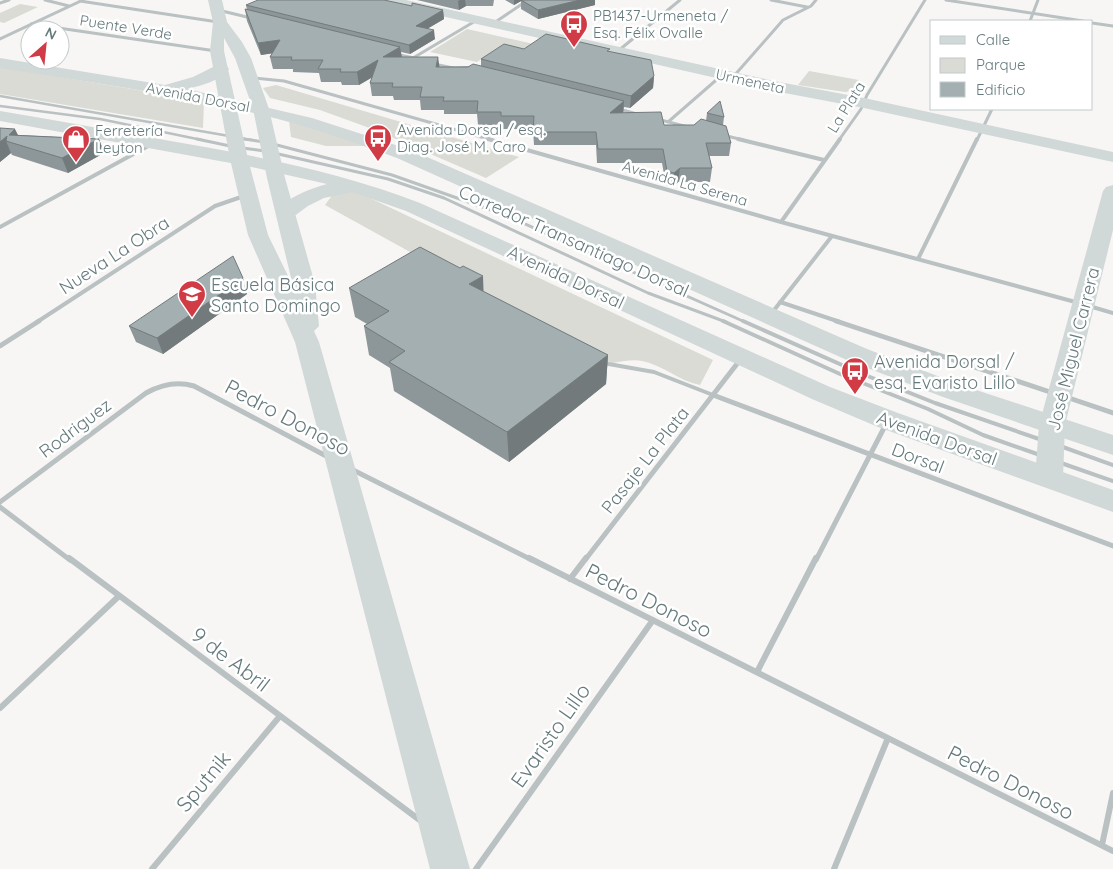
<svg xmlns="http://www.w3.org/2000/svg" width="1113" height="869" font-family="Quicksand,sans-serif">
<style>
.green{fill:#d9dbd4}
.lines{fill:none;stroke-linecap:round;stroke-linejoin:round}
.lane-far2{stroke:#bac1c2;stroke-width:2.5}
.lane-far1{stroke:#bac1c2;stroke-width:3}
.lane{stroke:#bac1c2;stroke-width:4}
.street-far3{stroke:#bac1c2;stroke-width:3}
.street-far2{stroke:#bac1c2;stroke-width:4}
.street-far1{stroke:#bac1c2;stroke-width:5}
.street{stroke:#bac1c2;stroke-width:6}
.secondary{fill:#d1d8d8;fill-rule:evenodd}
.primary{fill:#d1d8d8;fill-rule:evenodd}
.wall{fill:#8d9698}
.shaded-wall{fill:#737a7c}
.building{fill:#a4afb1;stroke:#737a7c}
.labels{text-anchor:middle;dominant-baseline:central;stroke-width:5;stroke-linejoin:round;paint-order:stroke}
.far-poi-label{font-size:15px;fill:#657a7c;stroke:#fff;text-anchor:start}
.far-street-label{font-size:15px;fill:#657a7c;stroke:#fff}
.street-label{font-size:18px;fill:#657a7c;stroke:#fff}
.poi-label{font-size:18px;fill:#657a7c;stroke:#fff;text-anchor:start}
.near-street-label{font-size:21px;fill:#657a7c;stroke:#fff}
</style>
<rect width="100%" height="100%" fill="#f7f6f4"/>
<path class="green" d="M20,4L38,7L4,23L0,22V13Z
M467,29L534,44L516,56L494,51L477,62L430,52Z
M0,67L204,101L203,128L0,94Z
M809,71L859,80L852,91L845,92L798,85Z
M276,85L519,157L486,178L375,130L320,110L270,98L263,88Z
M289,121L328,132L366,146H326L291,137Z
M355,191L713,360L700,385C679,381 663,365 642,361C633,359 621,362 611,363L325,205L333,194Z"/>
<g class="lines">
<path class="lane-far2" d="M0,96L229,136
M0,106L100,119L202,140
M239,138L252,140"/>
<path class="lane-far1" d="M197,139L230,146
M244,139L264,142
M273,144L392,175L505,215L745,322
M242,148L265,151
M274,153L388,179L444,198L648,293L726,322"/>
<path class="lane" d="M723,321L840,374L928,409L983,435L1040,455
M743,321L860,373L935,403L1042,440
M603,363L654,372L713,395
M1060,446L1113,465
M1061,463L1113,481"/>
<path class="street-far3" d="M45,0L69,6
M771,0L807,7
M946,0L1083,21
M80,1L218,22
M0,3L9,0
M218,10L251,18
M1030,21L1038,0
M494,23L528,0
M1092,23L1113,26
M31,24L216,51
M0,39L83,0
M618,51L680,0
M395,54L414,58
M413,58L477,20
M434,64L453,68
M733,77L783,20L811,6L816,0
M253,78L284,81L492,140
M619,109L637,114
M657,119L688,127
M668,122L722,75
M723,135L743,140
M839,140L861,109L867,95L925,0
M977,140L992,109"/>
<path class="street-far2" d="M488,139L781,222L1079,303
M738,139L824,160
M781,222L840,139
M0,227L150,145
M918,259L977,139
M780,302L840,322
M1089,306L1113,313
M771,314L832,236
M37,322L215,206L244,196"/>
<path class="street-far1" d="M836,321L1053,393
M0,346L39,321
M713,395L1113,546
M1066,397L1113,413
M351,469L532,560
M0,502L146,393C162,384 177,381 194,386L328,457
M0,507L70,560
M585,560L740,360
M816,560L886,424"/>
<path class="street" d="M69,558L421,821
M529,558L1113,851
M570,579L586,558
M757,672L816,558
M0,708L119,596
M1102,845L1113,793
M152,869L280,716
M476,869L653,620
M834,869L888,738"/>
<path class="secondary" d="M208,0H222L227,22L242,42L251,58L269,109L285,178L315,284L319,326L314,331L319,342L470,869H430L295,342L248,235L230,159L210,51L213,22ZM224,38L235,58L253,109L267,178L293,286L268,235L248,159L224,51Z
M381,0H406L774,81L864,98L1113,152V162L864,108L774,91L388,4Z
M1113,185V230L1065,425L1063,478L1059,485L1049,488L1039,485L1035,478L1039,425L1103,191L1106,187Z"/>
<path class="primary" d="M0,58L165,85L193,77L215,66H227L229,69C220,81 200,86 187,89L312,118L411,150L867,349L961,385L1113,435V455L943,397L849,361L397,158C365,146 333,135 300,125C202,97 100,84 0,68Z
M0,111C55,120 110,130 165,140C252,155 338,171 420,203L830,387L898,413L1113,490V512L878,427L812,399L406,211L352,192L324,198L308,206L293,217L286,219L279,217L276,213C287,197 309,189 327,184L247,166L0,121Z"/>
</g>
<path class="wall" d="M417,0H494L493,6H466L459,10Z
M505,0H595V5L538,19L521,9V1L514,5Z
M246,5L443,10L444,19L428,28L435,39L410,54L401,52L402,57L439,67L481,66V59L524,49L610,52L654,76L653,88L630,108L624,107L623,113L664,125H694L706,121L707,113L724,117L723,125L731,143L729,156H709L712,168L710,182H678L673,187L666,185L662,163H597L596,145H534L533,129H502V125H478L477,114H444V110H421L420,100H394L393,96H372L370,83L372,77L359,85H342L341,82H321L319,73L293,72V69H273L270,57L272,53L261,55L247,21L245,9L247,10Z
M0,128L18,135L99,139L104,153L68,173L12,155L11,153L0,162Z
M349,288L484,292L608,355L606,384L509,462L394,391L390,368L369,355L364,326L367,324L355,317Z
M247,294L163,354L136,342L129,326Z"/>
<path class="shaded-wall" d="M460,0H465L466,6L459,10L458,1Z
M514,0H523L514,5Z
M580,0H595V5L538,19V10Z
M443,10L444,19L417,35L416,26Z
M434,30L435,39L410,54L409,45Z
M280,40L282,52L261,55L258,43Z
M400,47L402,59L383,57Z
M438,57L440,70L436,67Z
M378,60L380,73L359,85L357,72Z
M654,76L653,88L630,108L631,96Z
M624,101L623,114L610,113Z
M15,129L22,143L9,135Z
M7,136L6,141L11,153L0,162V142Z
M99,139L104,153L68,173L62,158Z
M680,168L678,182L673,187L674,173Z
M483,276L484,305L469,284Z
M243,278L247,294L163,354L157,338Z
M608,355L606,384L509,462L507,432Z"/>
<path class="building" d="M258,0H384L412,6V3L443,10L416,26L434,30L409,45L246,5Z
M521,0H580L538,10Z
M245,9L400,47L383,57H438L436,67H468L473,64L624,101L610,113L661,112L664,125H694L701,119L726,126L731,143H706L712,168H680L674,173L667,171L663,149H598L596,132H533L534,116H501V112H477L478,101H443L444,97H420L422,87H392L393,83H370L378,60L357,72H340L341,69H318L323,60H291L292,57H270L280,40L258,43Z
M546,34L610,49L607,51L651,60L654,76L631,96L481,59L504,44L524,49Z
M720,101L724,117L707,113Z
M0,128L15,129L9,135L99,139L62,158L6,141L7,136L0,142Z
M420,247L460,268L463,266L483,276L469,284L608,355L507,432L389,362L405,351L364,326L389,311L349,288Z
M233,256L243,278L157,338L129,326Z"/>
<defs>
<g id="bus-pin" transform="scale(1.4375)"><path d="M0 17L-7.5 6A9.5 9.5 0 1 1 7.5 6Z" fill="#d03b45" stroke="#fff"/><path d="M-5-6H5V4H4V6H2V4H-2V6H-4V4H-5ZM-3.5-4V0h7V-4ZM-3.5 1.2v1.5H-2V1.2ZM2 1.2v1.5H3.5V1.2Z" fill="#fff"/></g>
<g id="shop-pin" transform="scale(1.4375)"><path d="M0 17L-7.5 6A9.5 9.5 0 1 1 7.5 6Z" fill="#d03b45" stroke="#fff"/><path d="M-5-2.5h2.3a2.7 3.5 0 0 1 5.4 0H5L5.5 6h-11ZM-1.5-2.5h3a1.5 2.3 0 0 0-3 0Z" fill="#fff"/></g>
<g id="school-pin" transform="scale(1.4375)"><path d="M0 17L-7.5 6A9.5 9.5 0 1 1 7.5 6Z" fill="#d03b45" stroke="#fff"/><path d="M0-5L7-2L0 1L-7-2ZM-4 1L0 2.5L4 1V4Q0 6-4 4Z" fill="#fff"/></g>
</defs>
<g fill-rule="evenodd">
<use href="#bus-pin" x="574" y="24"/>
<use href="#bus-pin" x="378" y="138"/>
<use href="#shop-pin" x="76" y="139"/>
<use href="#school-pin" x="192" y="294"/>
<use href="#bus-pin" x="855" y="371"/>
</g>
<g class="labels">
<g class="far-poi-label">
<text x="593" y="15">PB1437-Urmeneta /<tspan x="593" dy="17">Esq. Félix Ovalle</tspan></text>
<text x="397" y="129">Avenida Dorsal / esq.<tspan x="397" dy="17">Diag. José M. Caro</tspan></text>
<text x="95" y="130">Ferretería<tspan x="95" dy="17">Leyton</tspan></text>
</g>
<g class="far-street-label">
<text transform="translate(126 27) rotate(9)">Puente Verde</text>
<text transform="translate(750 81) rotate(12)">Urmeneta</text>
<text transform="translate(198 97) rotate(11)">Avenida Dorsal</text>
<text transform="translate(846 107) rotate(-58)">La Plata</text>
<text transform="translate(685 183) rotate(16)">Avenida La Serena</text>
</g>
<g class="street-label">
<text transform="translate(574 241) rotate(24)">Corredor Transantiago Dorsal</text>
<text transform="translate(114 255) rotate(-33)">Nueva La Obra</text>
<text transform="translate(566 277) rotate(25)">Avenida Dorsal</text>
<text transform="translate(1073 349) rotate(-76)">José Miguel Carrera</text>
<text transform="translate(75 428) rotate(-37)">Rodriguez</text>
<text transform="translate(937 438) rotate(20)">Avenida Dorsal</text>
<text transform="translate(918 458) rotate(21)">Dorsal</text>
<text transform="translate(645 460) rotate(-52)">Pasaje La Plata</text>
</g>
<g class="poi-label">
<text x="211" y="284">Escuela Básica<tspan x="211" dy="21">Santo Domingo</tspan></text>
<text x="874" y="361">Avenida Dorsal /<tspan x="874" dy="21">esq. Evaristo Lillo</tspan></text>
</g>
<g class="near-street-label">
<text transform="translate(288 417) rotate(28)">Pedro Donoso</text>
<text transform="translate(649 600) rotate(27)">Pedro Donoso</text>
<text transform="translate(231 659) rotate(37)">9 de Abril</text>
<text transform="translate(550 735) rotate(-55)">Evaristo Lillo</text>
<text transform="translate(203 781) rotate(-50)">Sputnik</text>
<text transform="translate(1011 782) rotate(27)">Pedro Donoso</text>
</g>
</g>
<rect x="930" y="20" width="162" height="90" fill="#ffffff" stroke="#c1cacb"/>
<rect x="940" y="36" width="25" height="8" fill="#d1d8d8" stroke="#c1cacb"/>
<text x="976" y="45" font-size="15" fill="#657a7c">Calle</text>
<rect x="940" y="58" width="25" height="15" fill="#d9dbd4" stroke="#c1cacb"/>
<text x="976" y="70" font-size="15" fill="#657a7c">Parque</text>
<rect x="940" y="82" width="25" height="15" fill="#a4afb1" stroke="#c1cacb"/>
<text x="976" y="95" font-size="15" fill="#657a7c">Edificio</text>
<g transform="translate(45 45) rotate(27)"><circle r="24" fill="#ffffff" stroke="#c1cacb"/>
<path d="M0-4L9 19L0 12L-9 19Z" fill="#d03b45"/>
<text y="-8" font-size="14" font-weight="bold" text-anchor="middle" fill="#657a7c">N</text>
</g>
</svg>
